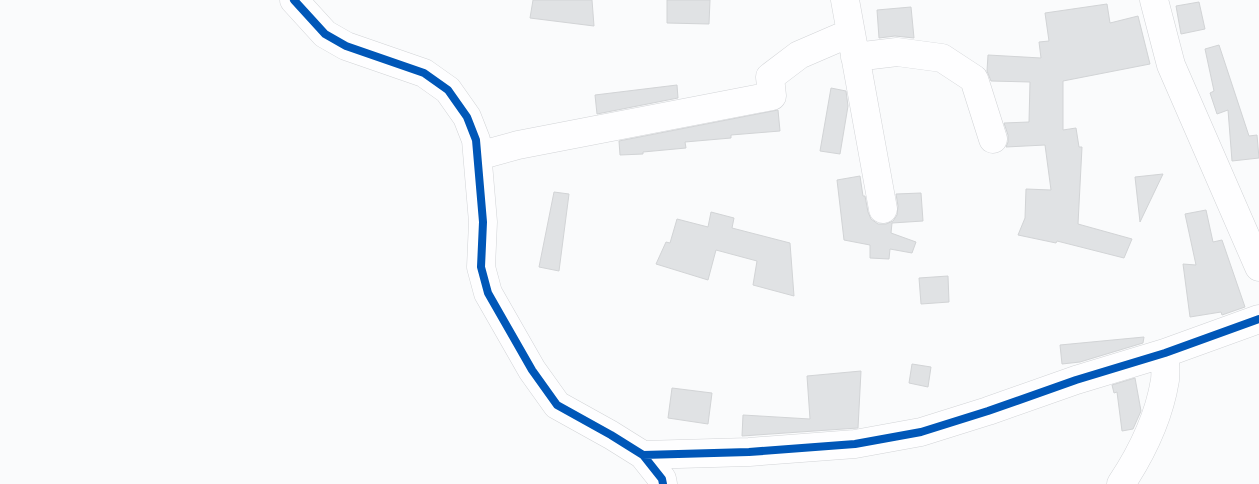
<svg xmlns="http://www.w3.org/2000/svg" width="1259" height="484" font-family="'Roboto Serif',serif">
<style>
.building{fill:#e0e2e4;stroke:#d2d4d6}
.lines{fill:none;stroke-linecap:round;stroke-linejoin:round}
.minor-casing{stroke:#d2d4d7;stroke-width:29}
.minor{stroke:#fefeff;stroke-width:28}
.cycleway-casing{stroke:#fff;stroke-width:11}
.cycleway{stroke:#0057b8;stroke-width:8}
</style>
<rect width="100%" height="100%" fill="#fafbfc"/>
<path class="building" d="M533,0H592L594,26L530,18Z
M667,0H710L709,24L667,23Z
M1199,2L1205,29L1181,34L1176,6Z
M1107,4L1110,23L1138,16L1150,64L1063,81V130L1076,128L1079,147H1082L1078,224L1132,239L1124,258L1057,241L1056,243L1018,235L1025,218L1026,189L1051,190L1045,145L1006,147L1008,142V135L1004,123L1029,122L1030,82L991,81L987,71L988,55L1041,58L1039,42L1049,41L1045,13Z
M911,7L914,38L895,36L879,38L877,10Z
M1219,45L1249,136L1257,135L1259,158L1232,161L1228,110L1217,114L1210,93L1214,91L1205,49Z
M677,85L678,98L597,114L595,95Z
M831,88L846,91L848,106L840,154L820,151Z
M778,110L780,131L731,135V138L685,142L686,148L643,152V154L620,155L619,141Z
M1163,174L1140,222L1135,177Z
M860,176L863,196H865L868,212L871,219L878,224H886L893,221L897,215L898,206L896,194L921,193L923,221L892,223L891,233L916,242L912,253L890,249L889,259L870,258V245L844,240L837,180Z
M554,192L569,194L559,271L539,267Z
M1206,210L1213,242L1222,240L1245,307L1222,315L1221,312L1190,317L1183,264L1196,265L1185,214Z
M711,212L734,218L732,228L790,243L794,296L753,285L757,261L716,250L708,280L656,264L666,242L670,243L677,219L708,227Z
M948,276L949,302L921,304L919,278Z
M1144,337L1143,343L1080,362L1062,364L1060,345Z
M912,364L931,367L928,387L909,383Z
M861,371L858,428L742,436L743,415L810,419L807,376Z
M1135,378L1141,411L1133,429L1122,431L1117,392L1114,393L1112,385Z
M672,388L712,393L708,424L668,418Z"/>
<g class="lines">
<g class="minor-casing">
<path id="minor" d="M294,0L325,34L346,46L424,73L448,90L467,117L476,140L483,222L481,267L488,293L532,370L557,405L611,435L643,455L662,479L663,484
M845,0L883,209
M1154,0L1171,65L1259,267
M855,57L897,52L942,58L974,79L993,139
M478,156L518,145L772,96L770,77L799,55L850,33
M643,455L749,452L855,444L921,432L988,411L1076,380L1165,353L1259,319
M1121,484C1141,454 1159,417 1165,380C1166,371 1165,361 1165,353"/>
</g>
<use href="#minor" class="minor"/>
<g class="cycleway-casing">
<path id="cycleway" d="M294,0L325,34L346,46L424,73L448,90L467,117L476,140L483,222L481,267L488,293L532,370L557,405L611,435L643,455L662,479L663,484
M643,455L749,452L855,444L921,432L988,411L1076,380L1165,353L1259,319"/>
</g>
<use href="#cycleway" class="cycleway"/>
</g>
</svg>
